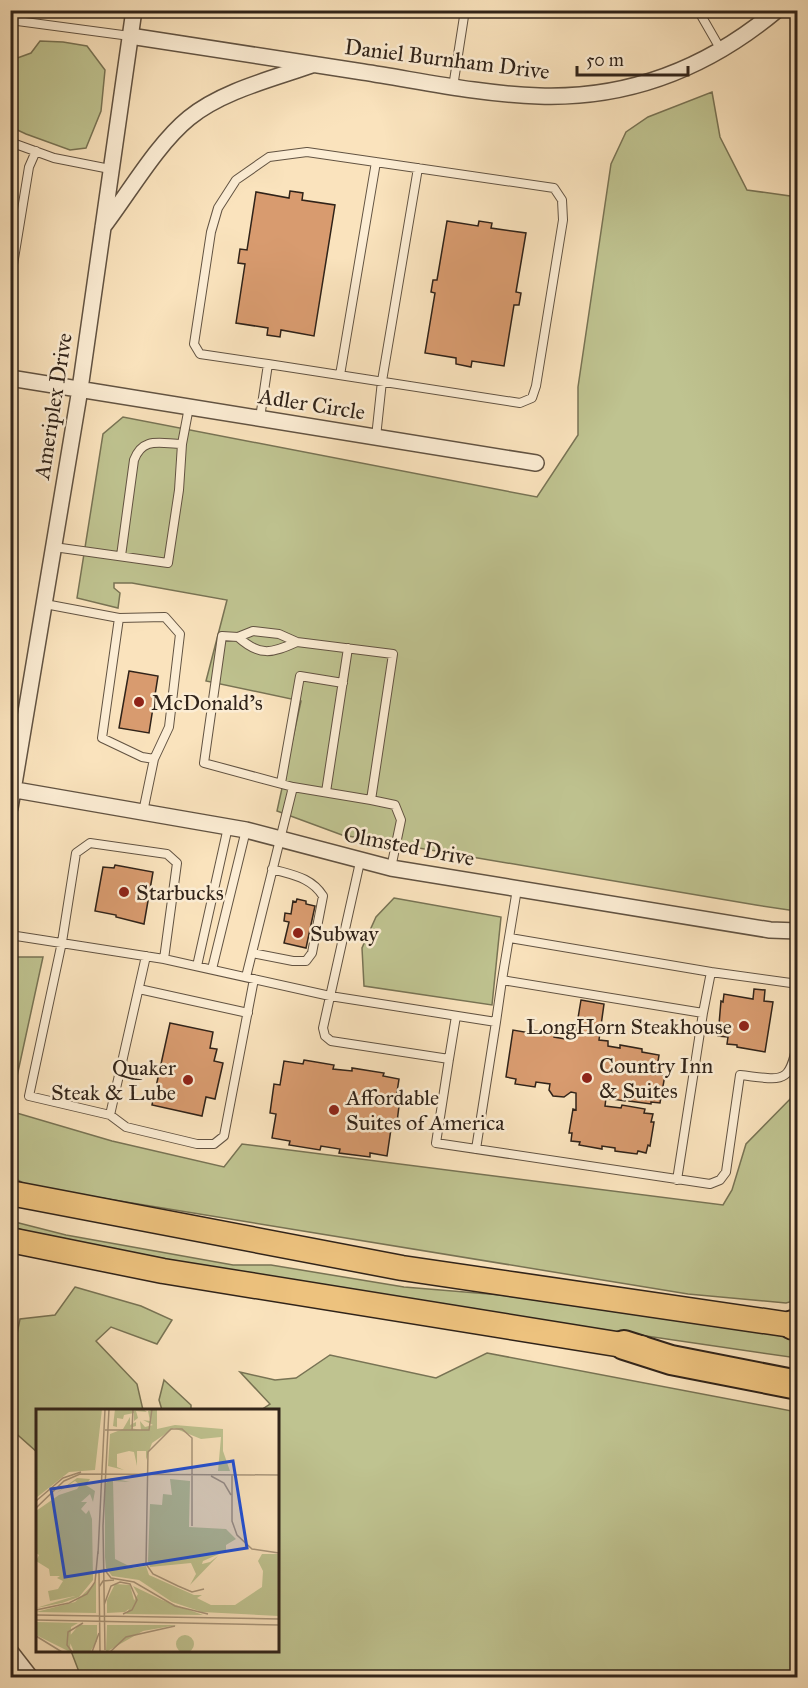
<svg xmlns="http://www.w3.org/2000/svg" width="808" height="1688" font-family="'IM FELL Great Primer',serif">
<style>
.green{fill:#bfc390;stroke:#787354;stroke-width:1.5}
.building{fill:#d89b6f;stroke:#302319;stroke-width:1.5}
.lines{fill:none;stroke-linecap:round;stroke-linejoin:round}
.lane-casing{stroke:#625342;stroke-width:10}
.street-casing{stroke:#625342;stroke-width:18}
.primary-casing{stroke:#302319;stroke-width:27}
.highway-casing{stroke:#302319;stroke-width:32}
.lane{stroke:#fcedd4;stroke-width:8}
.street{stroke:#fcedd4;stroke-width:15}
.primary{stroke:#edc27e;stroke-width:24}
.highway{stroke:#edc27e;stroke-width:28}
.poi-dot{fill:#8f2418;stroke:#fcedd4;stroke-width:2}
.labels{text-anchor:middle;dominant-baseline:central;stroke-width:5;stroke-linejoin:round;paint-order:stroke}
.street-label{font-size:22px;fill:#302319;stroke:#fcedd4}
.poi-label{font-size:22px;fill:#302319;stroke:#fcedd4;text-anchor:start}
.inset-road{fill:none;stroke:#a9967b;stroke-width:1.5}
.view{fill:#1d4ed8;fill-opacity:0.15;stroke:#1d4ed8;stroke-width:3}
.inset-edge{fill:none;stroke:#302319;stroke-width:3}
</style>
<rect width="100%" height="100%" fill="#fae3bd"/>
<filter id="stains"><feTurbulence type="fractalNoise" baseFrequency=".00333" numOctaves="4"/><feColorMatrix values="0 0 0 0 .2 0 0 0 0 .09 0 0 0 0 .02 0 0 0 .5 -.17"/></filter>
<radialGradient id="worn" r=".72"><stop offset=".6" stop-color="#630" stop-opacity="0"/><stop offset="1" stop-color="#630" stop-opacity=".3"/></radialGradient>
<path class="green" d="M40,41L63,42L87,46L105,70L101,111L86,148L70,150L26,134L11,127V47H17L12,60L31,53Z
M712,92L720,137L747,190L797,197V222L792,228L798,247L797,909L789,910L756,905L342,835L277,811L301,701L206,681L227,600L132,583H114V588L120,593L118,608L77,598L103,434L123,417L537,497L578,435V387L611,164L626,132L648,117Z
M394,898L501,917L492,1005L364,986L362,948L376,917Z
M17,957H43L11,1104L10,973Z
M797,1092V1300L786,1303L688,1294L28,1186L11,1176L10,1111L112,1141L224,1167L242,1144L723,1205L732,1190L746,1144Z
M11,1221L66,1235L233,1265H271L404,1287L501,1295L797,1338V1358L461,1309L229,1271L34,1234L11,1226Z
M75,1287L141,1306L172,1320L157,1344L111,1327L96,1341L137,1384L143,1410H38L37,1452L11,1429V1364L20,1319L55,1315Z
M487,1353L797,1412V1677H81L71,1651L278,1650V1410H261L270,1404L240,1372L275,1380L296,1378L330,1355L436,1378Z
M164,1380L191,1405V1410H162L159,1400Z"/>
<path class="building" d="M290,191L303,193L302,200L335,205L314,336L281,330L280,337L267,335L268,328L236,323L245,264L238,263L240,249L247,250L256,192L289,198Z
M447,221L478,226L479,221L492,223L491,228L526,233L516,292L521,293L519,305H514L504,366L472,361L471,367L456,364V358L425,353L435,293L431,292L433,280H437Z
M129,671L158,676L149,733L119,728Z
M115,865L153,872L144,924L116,917V915L95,911L103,867L114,868Z
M297,899L306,901V904L315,906L306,948L284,943L289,922L284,921L285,913L291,914L293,901L296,902Z
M754,989L765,990L764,1001L773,1002L765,1052L737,1047V1045L727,1044L728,1037L718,1036L721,1001L723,1002L724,994L753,999Z
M581,1000L604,1004L599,1040L608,1041V1046L620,1048V1045L642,1049V1052L659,1055L656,1074L665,1075L660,1103L651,1102V1104L629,1101V1098L626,1097L625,1101L606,1098L605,1106L621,1108L622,1105L645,1109L644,1113L653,1114L651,1122H654L650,1146L648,1145L646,1153L638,1151L637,1154L615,1151V1148L602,1146V1149L579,1145L580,1142L571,1141L572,1133H569L573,1109L576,1110V1093L571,1092L564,1097L553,1096L549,1090L550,1084L536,1082L535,1087L515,1084L516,1079L506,1077L513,1030L530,1033L531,1030L554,1034V1037L565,1039L566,1035L575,1036Z
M170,1023L213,1032L210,1048L217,1049L214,1061L223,1063L215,1099L206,1097L202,1116L152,1105Z
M304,1060L334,1065L333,1069L352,1071V1068L384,1073L383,1076L399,1079L395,1105L399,1106L396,1130L391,1129L387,1156L370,1153V1157L339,1153L340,1149L321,1146L320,1150L289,1145L290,1141L272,1138L276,1114L270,1113L274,1084L280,1085L284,1061L303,1064Z"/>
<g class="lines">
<g class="lane-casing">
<path id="lane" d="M698,10L721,50
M790,10L798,17
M10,20L130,36
M453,87L465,10
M10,142L54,158L110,169
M10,283L29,167L36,151
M340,375L376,162
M260,418L268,364L520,403L532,398L536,386L563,220L562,200L554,188L307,152L269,157L236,180L218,208L211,232L194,344L200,354L268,364
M376,437L382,381L418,168
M54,547L168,563L179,490L182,444L189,407
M121,556L134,460C143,436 161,444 182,444
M45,604L119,618L165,617L180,634L169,727L154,759L142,757L102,738L119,618
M238,637C260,657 272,653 297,642
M281,783L300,676L343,683
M326,792L348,648
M371,800L395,805L401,820L391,868
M143,812L154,759
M360,862L323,1028L325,1036L331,1041L449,1059L456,1016
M517,889L502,980L703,1013L711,972L798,984
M10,935L164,959L330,996L496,1022L502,980
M510,938L711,972
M252,953L293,961H306L312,953L323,896C311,877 292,875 272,869
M164,959L177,863L167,854L90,843L76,853L62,942L29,1096L110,1115L126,1127L197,1144H214L224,1136L254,979
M197,966L228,827
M212,969L246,830
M246,977L293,787L204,763L222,636L238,637L253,631L279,634L297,642L393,654L371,800L293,787
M139,989L248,1013
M449,1059L436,1143L710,1184L720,1180L726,1172L740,1075C784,1080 790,1086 798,1038
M110,1115L146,956
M476,1149L496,1022
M677,1180L703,1013"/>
</g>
<g class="street-casing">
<path id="street" d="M130,36C208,48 286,60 363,72C421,81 480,94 539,96C629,99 709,67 777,10
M103,227C129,193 157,144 189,118C222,91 272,79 312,65
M10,378L536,463
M10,789L246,830L391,868L770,930L798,931
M10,808L80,389L134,10
M10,1651L31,1678"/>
</g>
<g class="primary-casing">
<path id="primary" d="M10,1193L402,1268L798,1326
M10,1240L163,1271L641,1348"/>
</g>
<g class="highway-casing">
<path id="highway" d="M793,1325L798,1324
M624,1345L671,1360L798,1385"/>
</g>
<use href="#lane" class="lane"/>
<use href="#street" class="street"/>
<use href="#primary" class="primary"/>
<use href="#highway" class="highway"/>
</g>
<g class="poi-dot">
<circle cx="139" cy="702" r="6"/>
<circle cx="124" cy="892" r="6"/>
<circle cx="298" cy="933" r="6"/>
<circle cx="744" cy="1026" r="6"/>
<circle cx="587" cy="1078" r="6"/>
<circle cx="188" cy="1080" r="6"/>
<circle cx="334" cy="1110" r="6"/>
</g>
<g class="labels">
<g class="street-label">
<text transform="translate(447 59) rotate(7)">Daniel Burnham Drive</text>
<text transform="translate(312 404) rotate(9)">Adler Circle</text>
<text transform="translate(53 406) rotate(-81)">Ameriplex Drive</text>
<text transform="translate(409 846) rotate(11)">Olmsted Drive</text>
</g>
<g class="poi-label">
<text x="151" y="702">McDonald's</text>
<text x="136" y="892">Starbucks</text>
<text x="310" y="933">Subway</text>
<text x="732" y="1026" text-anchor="end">LongHorn Steakhouse</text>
<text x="599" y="1065">Country Inn<tspan x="599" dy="25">&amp; Suites</tspan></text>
<text x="176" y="1067" text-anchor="end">Quaker<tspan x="176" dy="25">Steak &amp; Lube</tspan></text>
<text x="346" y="1097">Affordable<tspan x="346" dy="25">Suites of America</tspan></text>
</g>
</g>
<g transform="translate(36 1409)">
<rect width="243" height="243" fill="#fae3bd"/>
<path d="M0,0H66L59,61L33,63L0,89ZM79,0H107L111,3L100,2L102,9L98,12V4L88,6L87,10L81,9V18L77,17ZM117,0H121V20L139,16L187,20V42L194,62H182L185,28L165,30L138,19L116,34L110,51V42H101V57L98,43L93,42L81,45V58L88,61L72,57L74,25L87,20L94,8V16L100,13V17L94,19L105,21L104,12L109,18L117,16L107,11L114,12L112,2ZM41,69L54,70L50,76L59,82L57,93L54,85L45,93H51L45,100L50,105L53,101L56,110L57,171L43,188L26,194L0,199L39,187L14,192L12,182L22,180L27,172L21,169L24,167H14L13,160L0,152L3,146L0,144V102L23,86L41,80L44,76L39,72L19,85ZM75,69L94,73L77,72L79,150L97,159L110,157L113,166L158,186H166L161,189L175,196H199L226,178L227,162L222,152L226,145H243V207L166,203L136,193L103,171L76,167L70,159L69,148V75ZM134,70L154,72L153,118L190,120L200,130L190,136V142L167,152L166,155L174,153L182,147L154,176L160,165L155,154L114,158L112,152L114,95L126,96L127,85L136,86ZM60,173V204L0,203L39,193ZM79,175L94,176L99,195L89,203L71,204V191ZM97,177L126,191L167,206L90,205L102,185ZM0,213L42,214L35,218L34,243L0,226ZM43,216H61V232L54,243H38L32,229ZM71,216H141L107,222L70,243ZM140 235a9 9 0 1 1 18 0a9 9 0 1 1-18 0Z" fill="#bfc390"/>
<path class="inset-road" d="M69,21H113L116,0M96,21L97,0M196,66V112L201,126L216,140L243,144M175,67L188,74L195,86M0,92L27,69L45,63M0,99L28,72L44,65L243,66M156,117V29L146,20H135L112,43L110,155L117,165L142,177L156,183L168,180M62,145L69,0M68,160L75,169L98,173L139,197L172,205M63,163L64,243M63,178L67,172L78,171M68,196L75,177L84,173L94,175L101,191L96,201L87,205M0,201L33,194L51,185L59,173L62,142M0,206L243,210M0,211L243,216M0,227L26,243M69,241L67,117L73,0M36,243L31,236L32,223L47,214M56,243L63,224M74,243L90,228L139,217"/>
<path class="view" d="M197,52L211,139L29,168L15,80Z"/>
<rect width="243" height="243" class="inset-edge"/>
</g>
<rect width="808" height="1688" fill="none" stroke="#fae3bd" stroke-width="36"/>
<rect x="12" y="12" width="784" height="1664" fill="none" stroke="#302319" stroke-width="3"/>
<rect x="18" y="18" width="772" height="1652" fill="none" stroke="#302319" stroke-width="1.5"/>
<path d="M577 66v9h111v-9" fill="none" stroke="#302319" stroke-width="3"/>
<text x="586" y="66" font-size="18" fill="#302319" stroke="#fcedd4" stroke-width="4.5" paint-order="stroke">50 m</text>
<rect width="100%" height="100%" filter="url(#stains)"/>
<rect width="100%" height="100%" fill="url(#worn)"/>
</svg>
